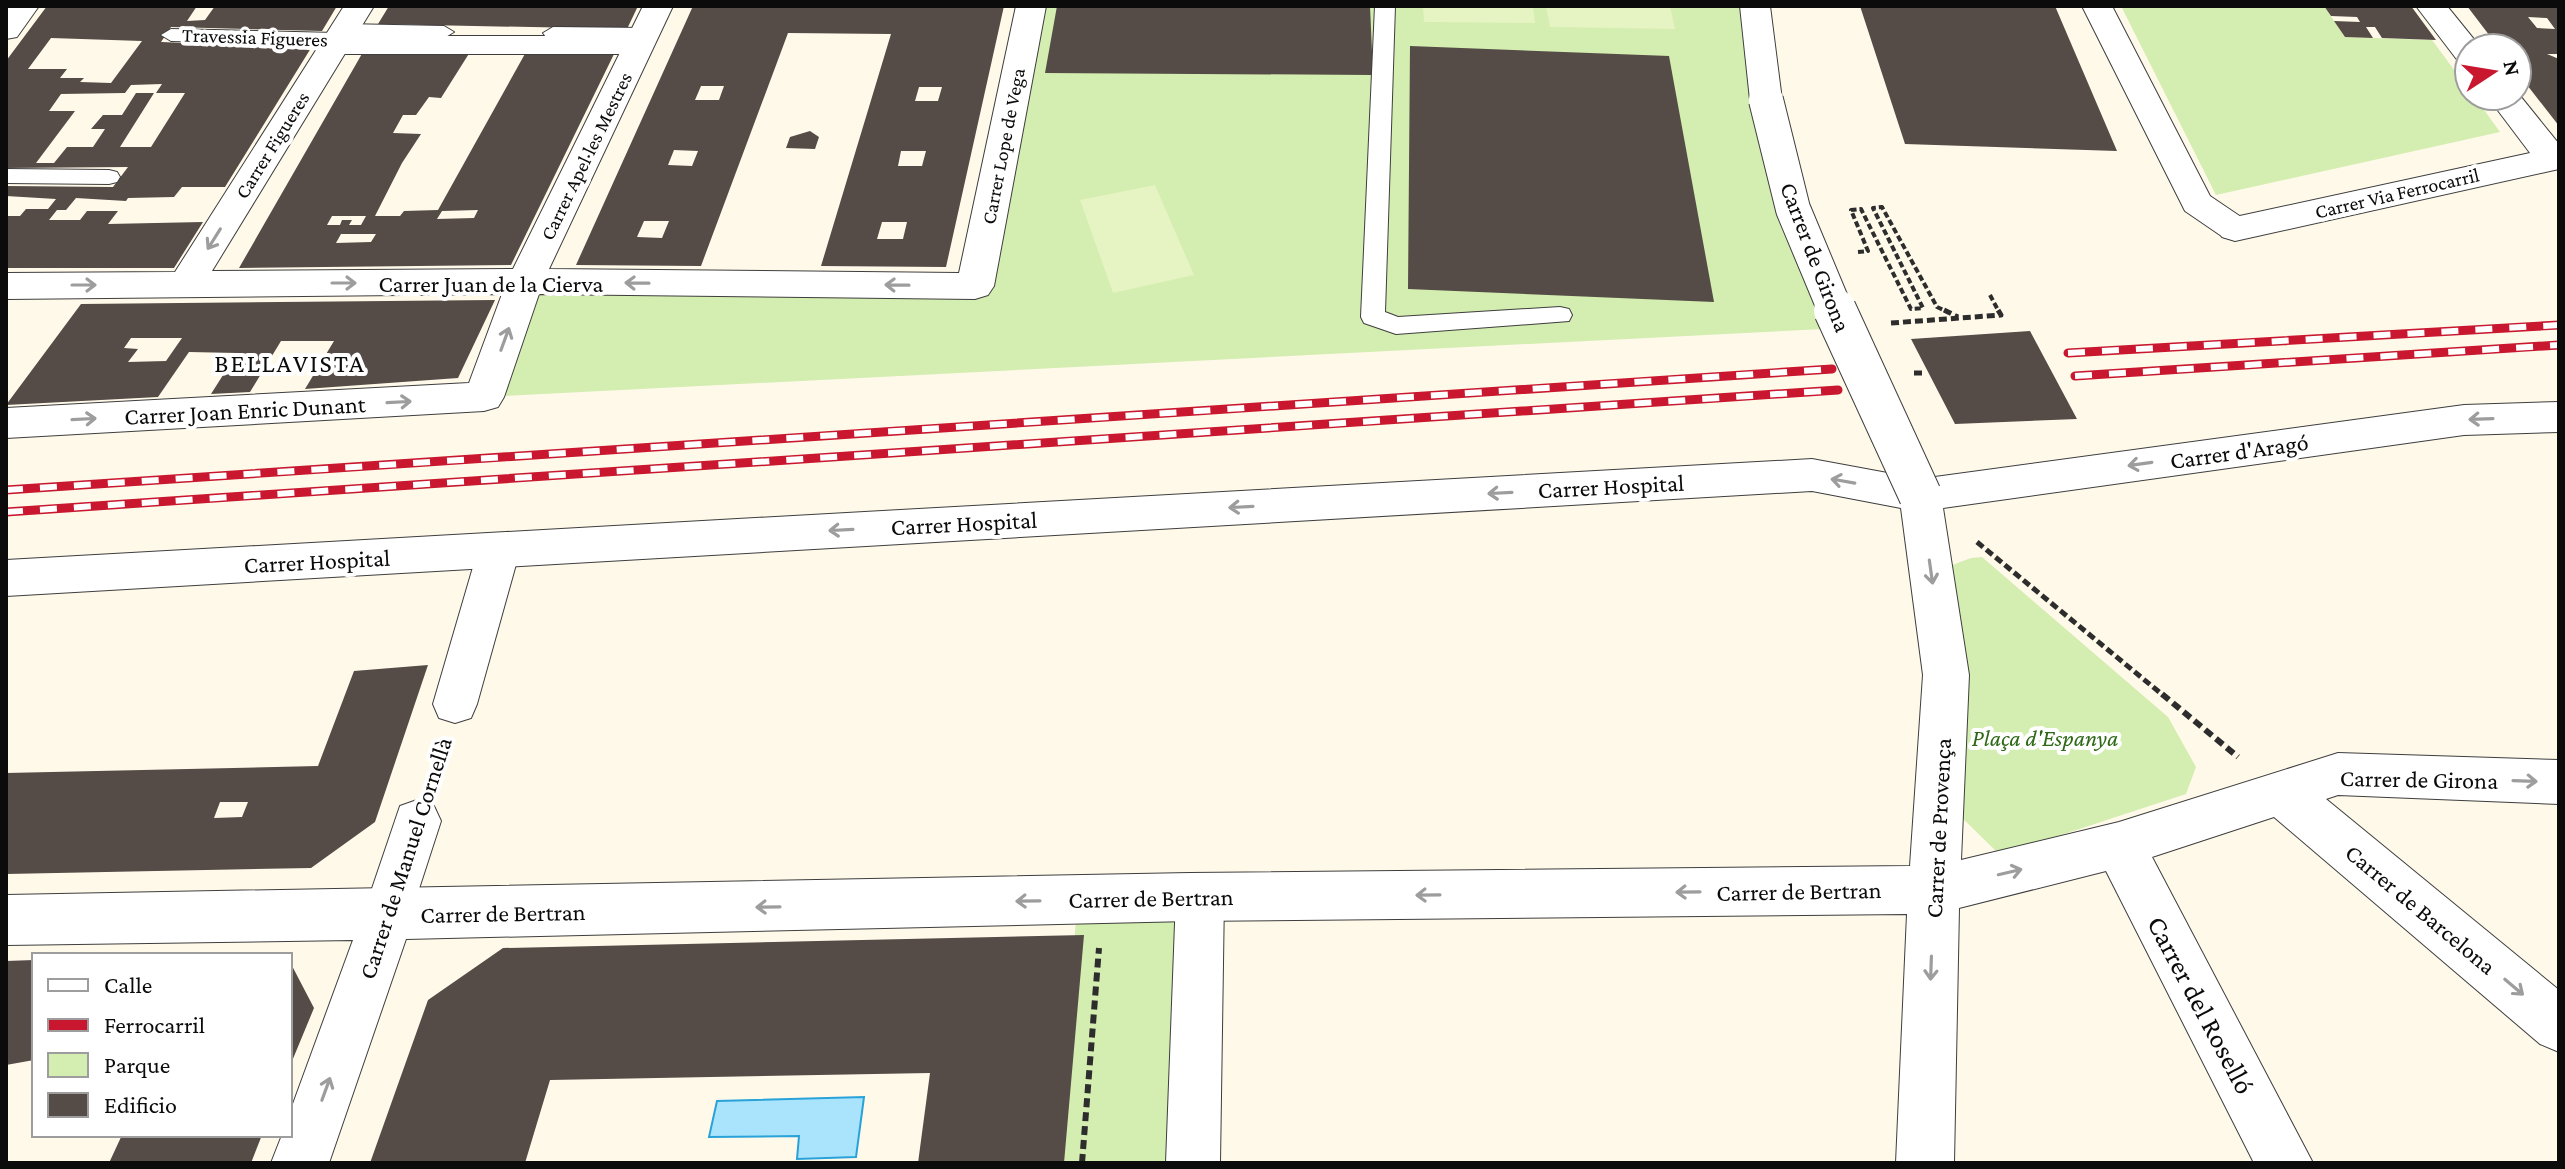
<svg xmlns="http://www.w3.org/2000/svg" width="2565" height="1169" font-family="'Crimson Pro',serif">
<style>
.green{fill:#d4edb0}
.pitch{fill:#e6f3c2}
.water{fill:#a9e4fc;stroke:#29a2da;stroke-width:2}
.building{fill:#554b47;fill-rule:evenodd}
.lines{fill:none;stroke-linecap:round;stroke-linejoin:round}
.service-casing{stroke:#3e3e3e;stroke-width:2}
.pedestrian-casing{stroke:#3e3e3e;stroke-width:2}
.minor-casing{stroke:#3e3e3e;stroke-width:2}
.path-far2{stroke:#2d2d2d;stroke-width:4;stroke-dasharray:6 3;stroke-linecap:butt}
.path-far1{stroke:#2d2d2d;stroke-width:5;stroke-dasharray:8 4;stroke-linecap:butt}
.path{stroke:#2d2d2d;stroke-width:6;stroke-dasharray:9 5;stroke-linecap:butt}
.service{fill:#fff;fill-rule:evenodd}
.pedestrian{fill:#fff;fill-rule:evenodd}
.minor{fill:#fff;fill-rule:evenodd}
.rail-casing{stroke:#c8172e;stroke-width:9}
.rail{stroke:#fff;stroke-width:6;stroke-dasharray:17;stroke-linecap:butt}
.minor-bridge-far1-casing{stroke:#3e3e3e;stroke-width:36;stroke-linecap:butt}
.minor-bridge-casing{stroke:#3e3e3e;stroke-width:44;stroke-linecap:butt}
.minor-bridge-far1{stroke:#fff;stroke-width:34}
.minor-bridge{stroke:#fff;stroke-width:42}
.oneway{stroke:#9d9d9d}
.labels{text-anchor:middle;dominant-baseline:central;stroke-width:8;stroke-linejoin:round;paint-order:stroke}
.far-street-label{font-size:20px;fill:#0b0b0b;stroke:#fff}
.street-label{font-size:24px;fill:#0b0b0b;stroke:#fff}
.park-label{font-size:24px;font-style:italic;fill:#2e6816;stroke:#fff}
.neighbourhood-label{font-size:26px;letter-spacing:2px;fill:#0b0b0b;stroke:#fff}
.near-street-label{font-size:28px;fill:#0b0b0b;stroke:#fff}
</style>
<rect width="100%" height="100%" fill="#fff9ea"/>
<path class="green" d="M1031,6H1755L1843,328L484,397L525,281L975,286Z
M2121,6H2324L2345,37L2432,40L2469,90V96H2474L2500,132L2216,195Z
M1982,557L2168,717L2196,767L2186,794L2000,855L1951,807L1947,567L1971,558Z
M1213,896L1206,1163H1053L1078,900Z"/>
<path class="pitch" d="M1423,6H1533L1535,23L1424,22Z
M1546,6H1670L1675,29L1550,27Z
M1155,185L1194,275L1113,293L1080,200Z"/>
<path class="water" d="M864,1097L856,1157L797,1159L799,1136L709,1137L717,1101Z"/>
<path class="building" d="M47,6H197L187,21L205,20L215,6H337L322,31L171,27L161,42L311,48L225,187H182L174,197L128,198L126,201L76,198L66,210H57L49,220H80L87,211H118L108,224L203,222L174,268H6V216H20L26,209H48L56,199L6,196V186L113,187L128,167L6,168V61ZM51,38L142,41L111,83L80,82L84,78H60L67,69H28ZM162,84L156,93H185L151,147H120L154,93H136L122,115H103L91,129H105L93,147H67L54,163H36L75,111H49L61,94L125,93L131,85Z
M389,6H638L627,29L378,24Z
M693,6H1004L946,267L821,266L891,34L788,33L701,266L576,265ZM701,86H724L719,100H695ZM919,87H942L938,101H915ZM674,150L698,151L692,166L668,165ZM901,151H926L922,166H898ZM644,221H669L662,238L637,237ZM882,222H907L903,239H877Z
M1057,6H1370L1373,75L1045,73Z
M1860,6H2055L2117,151L1905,144Z
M2324,6H2411L2436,40L2382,38L2375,27H2366L2373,38L2345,37L2334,21L2360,22L2357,17L2331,16Z
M2467,6H2559V54H2547L2559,59V126L2517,72V48H2499ZM2528,17L2547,18L2555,29L2537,28Z
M1410,46L1669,56L1714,302L1408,289Z
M363,52H470L441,98L429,97L416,115H403L393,133L421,134L402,163L375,216H400L404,211L438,210L526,52H615L511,265L239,268ZM478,210L474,218L437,219L442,211ZM332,216H366L361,225H349L352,220H342L340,225H327ZM341,234H376L371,242L336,243Z
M810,131L819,137L815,149L786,148L790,137Z
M495,300L458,378L305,389L334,341H281L250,392L211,394L237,353L189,352L158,397L6,405L81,304ZM131,338H182L166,361L128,362L138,349L124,348Z
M2030,331L2077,419L1955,424L1911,339Z
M428,665L375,822L311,868L6,874V773L318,766L354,671ZM220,802H248L242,817L214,818Z
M1084,935L1064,1163H918L930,1073L550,1080L525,1163H370L428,1000L503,948Z
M34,960V1060L6,1065V961Z
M290,962L314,1008L290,1066Z
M122,1135H262L251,1163H109Z"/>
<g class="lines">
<g class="service-casing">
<path id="service" d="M1375,6H1395L1385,312L1398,317L1560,307L1569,309L1572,315L1569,321L1396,334L1364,323L1361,317Z
M344,24L444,26L454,32L444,38L346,36L348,39L345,43L338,45L171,41L161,35L171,29L336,33L337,26Z
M553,27L644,28L654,34L644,40L546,37L543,33Z
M6,169L109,170L117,172L120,177L117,182L109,184L6,183Z"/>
</g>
<g class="pedestrian-casing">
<path id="pedestrian" d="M2082,6H2112L2210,196L2247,221L2252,229L2247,237L2235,240L2223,237L2185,211Z
M335,36H639L650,39L654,45L650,51L639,54H335L324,51L320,45L324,39Z
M499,534L514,538L520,550L477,704L471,718L455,723L439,718L433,704L478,550L484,538Z
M417,800L434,806L441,821L405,932L388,938L371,932L363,915L400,806Z
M1200,874L1217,881L1224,897L1220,1163H1166L1176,897L1183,881Z"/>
</g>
<g class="minor-casing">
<path id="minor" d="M8,6H39L17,37L6,39Z
M344,6H374L212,271L513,269L643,6H673L549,269L959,273L1016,6H1046L994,286L988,295L975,299L539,294L504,397L498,407L484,411L6,438V408L469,383L502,294L6,299V273L175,272Z
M1740,6H1770L1782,100L1778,107L1766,110L1754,107L1750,100Z
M2416,6H2447L2481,48H2469V64L2458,61Z
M2517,92L2559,144V169L2235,241L2222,237L2217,229L2222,221L2235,217L2530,153L2487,96H2517Z
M2559,402V432L2464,435L1943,508L1969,675L1961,860L2119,822L2338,753L2559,760V804L2338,795L2326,799L2559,990V1052L2540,1044L2274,817L2152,857L2313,1163H2254L2106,871L1959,908L1954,1163H1896L1907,914L1190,921L406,939L329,1163H271L282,1135H290V1112L353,940L6,945V895L1190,873L1910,866L1923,675L1901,508L1812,491L6,596V560L1812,459L1920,479L2464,405Z"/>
</g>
<path class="path-far2" d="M1858,252L1868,251L1851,210L1861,209L1911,309L1923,308L1873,208L1882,207L1937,307L1948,312
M1990,295L1999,312"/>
<path class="path-far1" d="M1944,310L1958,317
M1891,323L2001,315L1998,310
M1914,373H1926
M1977,542L2164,696"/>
<path class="path" d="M2162,694L2238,757
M431,779L441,747
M1082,1163L1099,948"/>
<use href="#service" class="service"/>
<use href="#pedestrian" class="pedestrian"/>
<use href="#minor" class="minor"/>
<g class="rail-casing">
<path id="rail" d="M2068,353L2559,325
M2075,376L2559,345
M6,490L1832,369
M6,512L1838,390"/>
</g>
<use href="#rail" class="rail"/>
<g class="minor-bridge-far1-casing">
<path id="minor-bridge-far1" d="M1766,100L1793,209L1836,312"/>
</g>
<g class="minor-bridge-casing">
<path id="minor-bridge" d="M1835,310L1920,495"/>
</g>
<use href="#minor-bridge-far1" class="minor-bridge-far1"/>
<use href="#minor-bridge" class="minor-bridge"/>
</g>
<defs><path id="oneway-shaft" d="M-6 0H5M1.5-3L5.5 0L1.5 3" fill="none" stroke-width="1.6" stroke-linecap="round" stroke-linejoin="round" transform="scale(2)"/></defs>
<g class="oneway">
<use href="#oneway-shaft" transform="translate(214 239) rotate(122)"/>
<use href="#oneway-shaft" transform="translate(344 283)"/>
<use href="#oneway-shaft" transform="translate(637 283) rotate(-179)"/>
<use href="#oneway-shaft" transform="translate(84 285)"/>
<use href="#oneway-shaft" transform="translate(897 285) rotate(-179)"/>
<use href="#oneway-shaft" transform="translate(505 339) rotate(-70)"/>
<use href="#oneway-shaft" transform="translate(399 402) rotate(-3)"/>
<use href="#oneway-shaft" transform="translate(84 419) rotate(-3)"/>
<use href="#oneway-shaft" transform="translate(2481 419) rotate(178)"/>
<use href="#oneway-shaft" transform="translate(2140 464) rotate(172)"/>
<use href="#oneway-shaft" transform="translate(1843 481) rotate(-170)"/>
<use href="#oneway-shaft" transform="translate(1500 493) rotate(177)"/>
<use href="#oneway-shaft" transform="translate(1241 507) rotate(177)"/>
<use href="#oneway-shaft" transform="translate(841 530) rotate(177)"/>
<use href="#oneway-shaft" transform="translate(1931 572) rotate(82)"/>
<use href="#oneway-shaft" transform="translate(2525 781) rotate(2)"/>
<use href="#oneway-shaft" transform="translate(2010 872) rotate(-13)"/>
<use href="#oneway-shaft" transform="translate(1688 892) rotate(179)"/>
<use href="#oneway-shaft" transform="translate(1428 895) rotate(179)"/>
<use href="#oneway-shaft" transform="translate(1028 901) rotate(179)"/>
<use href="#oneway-shaft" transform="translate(768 907) rotate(179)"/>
<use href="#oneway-shaft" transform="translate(1931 968) rotate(92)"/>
<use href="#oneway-shaft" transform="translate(2514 987) rotate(40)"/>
<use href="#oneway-shaft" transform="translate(326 1089) rotate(-70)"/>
</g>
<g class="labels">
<g class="far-street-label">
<text transform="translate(255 37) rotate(2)">Travessia Figueres</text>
<text transform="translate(272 145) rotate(-58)">Carrer Figueres</text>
<text transform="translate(1003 146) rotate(-79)">Carrer Lope de Vega</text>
<text transform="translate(586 156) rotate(-64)">Carrer Apel·les Mestres</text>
<text transform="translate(2397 193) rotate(-13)">Carrer Via Ferrocarril</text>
</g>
<g class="street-label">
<text transform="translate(1816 257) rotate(69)">Carrer de Girona</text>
<text x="491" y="283">Carrer Juan de la Cierva</text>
<text transform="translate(245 410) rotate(-3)">Carrer Joan Enric Dunant</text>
<text transform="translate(2239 451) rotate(-8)">Carrer d'Aragó</text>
<text transform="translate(1611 486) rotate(-3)">Carrer Hospital</text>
<text transform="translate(964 523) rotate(-3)">Carrer Hospital</text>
<text transform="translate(317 561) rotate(-3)">Carrer Hospital</text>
<text transform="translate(2419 779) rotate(1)">Carrer de Girona</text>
<text transform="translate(1938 828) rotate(-87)">Carrer de Provença</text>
<text transform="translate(405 858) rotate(-72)">Carrer de Manuel Cornellà</text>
<text transform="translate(1799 891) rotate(-1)">Carrer de Bertran</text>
<text transform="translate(1151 898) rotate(-1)">Carrer de Bertran</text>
<text transform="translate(2421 909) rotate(40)">Carrer de Barcelona</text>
<text transform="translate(503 913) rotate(-1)">Carrer de Bertran</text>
</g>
<g class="park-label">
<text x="2045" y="737">Plaça d'Espanya</text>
</g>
<g class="neighbourhood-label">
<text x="290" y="363">BELLAVISTA</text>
</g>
<g class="near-street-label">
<text transform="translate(2201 1005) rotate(62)">Carrer del Roselló</text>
</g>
</g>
<rect width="2565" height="1169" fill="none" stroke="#0b0b0b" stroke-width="16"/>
<rect x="32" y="953" width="260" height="184" fill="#ffffff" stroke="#9d9d9d" stroke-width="2"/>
<rect x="48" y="979" width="40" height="12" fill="#ffffff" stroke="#9d9d9d" stroke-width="2"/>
<text x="104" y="993" font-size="24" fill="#0b0b0b">Calle</text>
<rect x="48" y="1019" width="40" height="12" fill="#c8172e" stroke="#9d9d9d" stroke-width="2"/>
<text x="104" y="1033" font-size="24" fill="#0b0b0b">Ferrocarril</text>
<rect x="48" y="1053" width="40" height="24" fill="#d4edb0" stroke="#9d9d9d" stroke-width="2"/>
<text x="104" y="1073" font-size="24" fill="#0b0b0b">Parque</text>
<rect x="48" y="1093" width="40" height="24" fill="#554b47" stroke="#9d9d9d" stroke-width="2"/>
<text x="104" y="1113" font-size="24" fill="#0b0b0b">Edificio</text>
<g transform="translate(2493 72) rotate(78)"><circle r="38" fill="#ffffff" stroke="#9d9d9d" stroke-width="2"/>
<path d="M0-6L14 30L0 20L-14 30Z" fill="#c8172e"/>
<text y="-12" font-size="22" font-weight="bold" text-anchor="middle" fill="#0b0b0b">N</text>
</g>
</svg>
